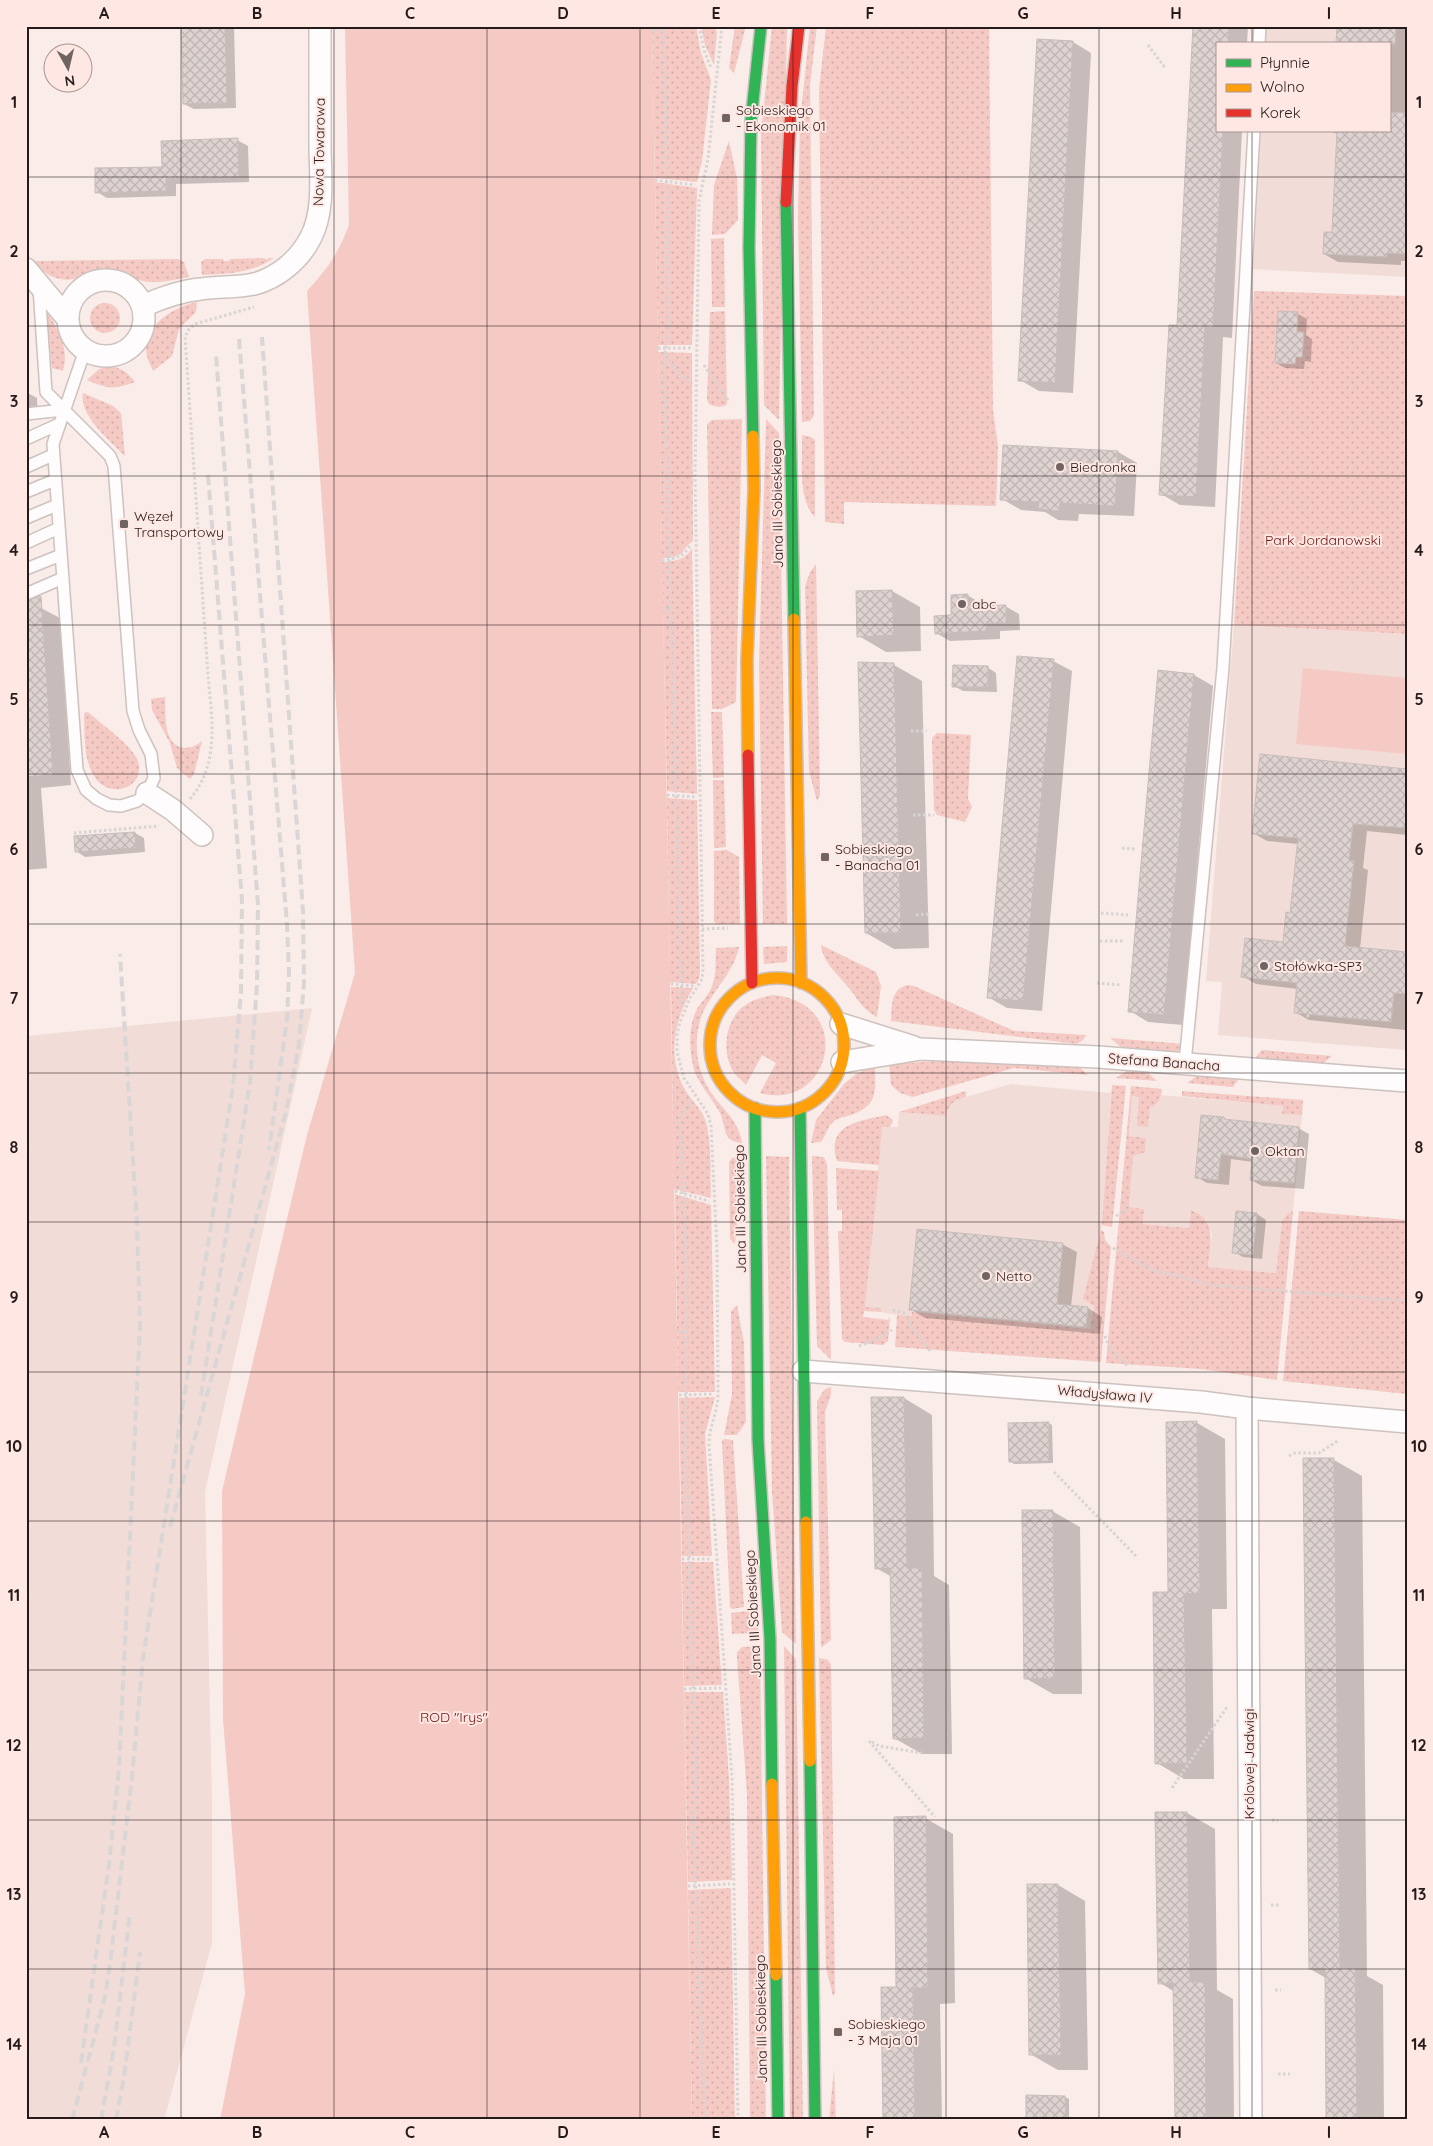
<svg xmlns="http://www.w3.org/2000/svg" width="1433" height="2146" font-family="Quicksand,sans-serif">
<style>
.built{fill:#f1dcd8}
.grass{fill:url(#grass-dots)}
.garden{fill:#f5cac4}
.shadow{fill:#0003}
.building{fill:url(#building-cross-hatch);stroke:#c8bdbb}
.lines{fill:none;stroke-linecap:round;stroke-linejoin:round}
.lane-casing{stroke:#cdc2bf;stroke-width:14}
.street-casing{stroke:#cdc2bf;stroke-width:24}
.fast-casing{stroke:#cdc2bf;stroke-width:14}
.slow-casing{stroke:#cdc2bf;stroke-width:14}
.jam-casing{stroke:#cdc2bf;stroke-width:14}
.path{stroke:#d8d4d4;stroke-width:3;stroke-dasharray:2.5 2.5;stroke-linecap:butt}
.lane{stroke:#fefcfc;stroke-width:11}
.street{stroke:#fefcfc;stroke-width:21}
.fast{stroke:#30b455;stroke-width:11}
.slow{stroke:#ff9f0a;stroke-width:11}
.jam{stroke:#e5322d;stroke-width:11}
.rail{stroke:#dad6d5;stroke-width:4;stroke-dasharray:10 5;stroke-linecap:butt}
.grid{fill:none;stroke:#251b1a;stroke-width:1;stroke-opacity:0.55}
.poi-dot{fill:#6f6462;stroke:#ffe7e3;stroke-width:2}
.labels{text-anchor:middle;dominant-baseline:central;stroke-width:4;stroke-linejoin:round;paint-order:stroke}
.poi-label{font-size:14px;fill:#251b1a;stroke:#ffe7e3;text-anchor:start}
.street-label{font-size:14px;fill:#251b1a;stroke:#ffe7e3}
.park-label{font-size:14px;fill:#711611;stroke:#ffe7e3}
.neatline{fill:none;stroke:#251b1a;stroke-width:2}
.grid-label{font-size:16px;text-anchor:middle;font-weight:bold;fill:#251b1a}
</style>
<defs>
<pattern id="grass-dots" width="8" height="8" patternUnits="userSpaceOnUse" patternTransform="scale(1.25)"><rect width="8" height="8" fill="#f5cac4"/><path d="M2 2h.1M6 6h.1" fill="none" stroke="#d2ada8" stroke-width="1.8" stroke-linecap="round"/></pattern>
<pattern id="building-cross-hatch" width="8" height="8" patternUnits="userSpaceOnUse" patternTransform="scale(1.25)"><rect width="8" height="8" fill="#ded3d1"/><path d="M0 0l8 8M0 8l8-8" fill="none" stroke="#beb5b3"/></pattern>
</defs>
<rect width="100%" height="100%" fill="#f9ece9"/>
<path class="built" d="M1266,26H1407V277L1253,269L1261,131H1389V44H1265Z
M1234,625L1407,634V1050L1218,1035L1222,982L1206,981Z
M312,1008L205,1492L212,1800V1943L164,2120H26V1036Z
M1011,1084L1111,1093L1103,1222L1084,1299L1094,1306L1090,1329L913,1313L912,1316L897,1315L881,1312V1309L865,1307L882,1127H898L899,1112L946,1116L949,1107L955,1100Z
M1161,1095L1283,1106L1282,1114L1302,1115L1293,1211L1287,1214L1282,1221L1276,1273L1208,1267L1212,1234L1206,1220L1195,1211L1191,1210L1189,1228L1143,1224L1144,1209L1129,1207L1133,1155L1146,1138L1129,1136L1132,1096L1139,1097L1147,1127L1150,1107L1160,1099Z"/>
<path class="grass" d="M652,26H696L701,53L711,80L702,161L697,182L655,178Z
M701,26H714L717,32L714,65L705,45Z
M735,26H746L734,73L729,68Z
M772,26H787L779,420L764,405L761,134Z
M810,26H817L810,85L814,416L810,421L802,422L798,217L800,122Z
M826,26H989L993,410L998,446L996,506L844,502V524L825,522L819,90Z
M729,141L737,178L738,220L725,234L712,235L714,185Z
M655,182L697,188L692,345H658Z
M724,238L725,307H712L711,239Z
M263,258L268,260V258H274C252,273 228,274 202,275L201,262L205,259H223L224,261H229L230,259Z
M178,259L184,262L189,277C172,280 156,285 139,280C127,277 118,270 105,269C96,269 88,273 80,277C61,285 43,274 32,261Z
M1254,291L1407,296V634L1234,625Z
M197,302L196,312L179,329L172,356L153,371C150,364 146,356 146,349C145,324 176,306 197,302Z
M90 318a15 15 0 1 1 30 0a15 15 0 1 1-30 0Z
M725,311L727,404C723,408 714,407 709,404L707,400L710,312Z
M49,315C60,333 69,350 63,371L52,368L47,316Z
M658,352L692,353L693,541C678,552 687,557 662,558Z
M110,366C122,368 128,373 135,382C113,390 108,389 87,380L99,369Z
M83,393L113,406L121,413L125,456C110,440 79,416 83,393Z
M742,419L736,702L722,709H712L707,424L712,420Z
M766,419L779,433L787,924H763L759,663Z
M802,435L811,437L815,440V517C797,500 803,459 802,435Z
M692,548L697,794L667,791L662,562C676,561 685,560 692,548Z
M816,564L820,795L817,801L809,771L805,586L810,572Z
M165,697C166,714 162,746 185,748C192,748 197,745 202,741L194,774L190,779L177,768L170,743L152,710L151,699Z
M85,712L89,713C101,724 133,746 138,761C146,789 108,800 94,776C83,758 85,735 84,716Z
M711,712H722L724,777L713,778Z
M937,733L971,735L968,799L972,807L965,822L937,815L934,810L932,738Z
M713,780H724L726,847L714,848Z
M667,798L697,800L700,971L699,979L696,984L670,982Z
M727,850L739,857L740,924H717L714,922V851Z
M821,945L876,972L881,986L877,1017C860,1007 860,1001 848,987C837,973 823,963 821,945Z
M787,946V962L764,964L763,947Z
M739,947C733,977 705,996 699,1025C693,1049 699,1078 715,1098C727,1113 739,1123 742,1143C721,1141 727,1128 720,1113C712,1098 700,1086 694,1070C689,1051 688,1026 697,1009C702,1001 709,995 712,986C717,975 715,960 716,948Z
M908,985L914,986L1014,1031L1086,1035L1083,1040L1077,1044L891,1021C892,1007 890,989 908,985Z
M671,987L693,988C675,1018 667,1053 683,1086C689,1099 702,1108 706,1122C712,1145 710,1174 711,1198L674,1189Z
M773,995C857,1003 831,1113 760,1093L776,1063L762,1055L746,1085C743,1081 738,1078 735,1074C721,1055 724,1021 744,1006C752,1000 763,997 773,995Z
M1110,1038L1184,1044L1177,1052L1121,1047Z
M1262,1050L1332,1056L1323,1063L1255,1058Z
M940,1061L1079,1067L1088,1075L1014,1068L913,1097L900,1093L891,1085L889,1064Z
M875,1066C875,1092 879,1105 851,1115C845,1117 837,1118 833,1122C827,1127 826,1136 821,1142L811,1143L816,1120L844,1084L856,1074Z
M1128,1070L1147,1072L1157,1081L1116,1078Z
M1197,1076L1239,1079L1233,1087L1187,1083Z
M1112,1085L1126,1086L1112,1227L1102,1225Z
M1131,1086L1162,1089C1161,1097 1159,1105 1150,1107L1148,1127L1137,1126L1139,1097L1132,1096L1129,1136L1146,1138L1145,1152L1133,1156L1129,1207L1144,1209L1143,1224L1189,1228L1191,1210C1218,1220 1210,1244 1208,1267L1276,1273L1282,1221L1287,1214L1293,1211L1277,1380L1201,1369L1106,1363Z
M966,1091V1097C954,1100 950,1103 946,1116L899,1112Z
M1182,1091L1303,1100L1302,1115L1282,1114L1283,1106L1182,1096Z
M886,1115L893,1120L890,1127H882L879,1165L837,1161C825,1124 860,1121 886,1115Z
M766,1156L789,1157L796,1644L782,1632L772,1491Z
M812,1156L824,1157L827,1164L831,1360L817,1346Z
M743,1157V1168L735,1244L730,1239L729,1162L732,1158Z
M836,1168L879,1171L865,1307L881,1308V1312L864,1311L863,1317L888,1320L890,1316L888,1341L883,1345L845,1342L842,1339L838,1231H842V1210H837Z
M675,1194L711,1205L715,1392H678Z
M1299,1211L1407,1220V1394L1283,1381Z
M1101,1230L1104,1232L1105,1240L1111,1247L1101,1362L895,1347L897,1315L912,1316V1312L1090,1329L1094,1306L1083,1299Z
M737,1305L744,1343L746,1422L737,1435H724L732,1394L731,1311Z
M831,1387V1395L825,1412L831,1640L822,1647H821L817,1401L824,1390Z
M715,1397L705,1434L712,1556H682L679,1398Z
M724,1439L733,1440L744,1607L732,1609L730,1607L722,1441Z
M682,1562H713L722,1685L684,1686Z
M748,1611L756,1617L759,1633L732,1634L731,1613Z
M760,1646L766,2120H750L747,1795L737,1657V1652L742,1647Z
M784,1646L796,1659L803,2120H790Z
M819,1658L828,1660L831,1665L835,1994L833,1996L826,1968Z
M684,1692H723L729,1779L732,1880L688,1882Z
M731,1888L735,2120H692L688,1890Z
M834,2070L836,2120H829Z"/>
<path class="garden" d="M345,26H652L692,2120H220L245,1994L223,1719L222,1491L307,1135L355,973L307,291C328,268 338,254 349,225Z
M1303,668L1407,678V754L1296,744Z"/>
<path class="shadow" d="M183,26H234L236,108L194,109L184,104Z
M1194,26H1248L1247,44H1217V131H1242L1232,338L1223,337L1215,507L1180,505L1161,494L1179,326Z
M1339,26H1407V261H1401V265L1338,262L1324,254L1334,233L1338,134L1329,131H1389V44Z
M1073,42L1091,53L1073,393L1039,391L1020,380Z
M237,140L248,146L249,182L176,184V196L107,198L97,192Z
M1279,312L1298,314L1307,319L1306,335L1312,339L1311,362L1305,361L1304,369L1285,368L1276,363Z
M26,392L37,398L38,418L26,419Z
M1118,452L1137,463L1134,516L1079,514L1078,521L1058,520L1045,512L1021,510L1002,499Z
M892,591L920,607L921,651L886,652L859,636L857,592Z
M967,595L982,604V607L1005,606L1019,614L1020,630L1000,631V639L950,641L936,633L953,616Z
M26,596L27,609L41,608L60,618L71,785L41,788L47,868L26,870Z
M1053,661L1072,671L1042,1011L1007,1008L988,997Z
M894,665L922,681L929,948L894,949L866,933Z
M987,667L996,673L997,692L963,691L954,686Z
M1159,672L1194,675L1213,686L1183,1025L1148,1022L1130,1011Z
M1407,770V835L1367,831L1363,868L1368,870L1360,949L1407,954L1405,1030L1309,1020L1295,1012L1298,989L1256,984L1242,976L1284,943L1291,914L1298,844L1267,841L1253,833Z
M135,833L144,838L145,852L85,857L76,851Z
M1224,1118L1229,1121L1298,1128L1309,1134L1304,1189L1262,1186L1251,1180L1253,1162L1231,1159L1229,1185L1207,1183L1197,1177Z
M1237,1213L1257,1214L1266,1220L1262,1259L1243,1257L1234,1252Z
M1062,1244L1077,1252L1071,1307L1088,1308L1102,1317L1100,1334L925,1318L910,1309Z
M904,1398L932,1415L934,1576L949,1585L952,1754H922L894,1738L892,1577L876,1568Z
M1048,1423L1052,1425L1053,1463L1014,1464L1010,1461Z
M1167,1423H1197L1225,1439L1227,1609H1212L1214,1779H1184L1157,1763L1170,1593Z
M1334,1460L1362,1476L1367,1976L1383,1985L1384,2120H1327L1326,1978L1310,1969Z
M1052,1511L1080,1527L1082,1694H1053L1025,1678Z
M1187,1813L1215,1829L1217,1990L1233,1999L1234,2120H1176L1175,1992L1160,1983Z
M925,1818L953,1834L955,2003L940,2004L942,2120H884L898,1988Z
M1058,1885L1085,1901L1088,2070H1058L1030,2054Z
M1027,2097H1065L1069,2099V2120H1028Z"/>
<path class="building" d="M181,26H225L227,103L183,104Z
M1193,26H1229L1228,44H1217V131H1223L1213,328L1205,327L1196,497L1159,495L1169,325H1177Z
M1337,26H1396L1395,44H1336Z
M1037,39L1073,41L1055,383L1018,381Z
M1389,112L1407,113V254L1387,253V257L1323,254L1324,232H1332L1337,131H1389Z
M238,138L239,177L166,179V191L95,193V168L162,167L161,141Z
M1278,311L1298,312L1297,332H1304L1302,357H1296L1295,364L1275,363Z
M1003,445L1118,451L1115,506L1060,503L1059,511L1038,509L1039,502L1000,500Z
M892,590L894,635L857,637L856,591Z
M968,594V606L1006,605V623L986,624V631L935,634L934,616L951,615V595Z
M41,596L53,775L26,777V601Z
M1017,656L1054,659L1023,1001L987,998Z
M858,662L894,663L901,933H865Z
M953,665L988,666V687H952Z
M1158,670L1194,674L1164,1015L1128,1012Z
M1260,754L1407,769V828L1353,824L1349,860L1354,861L1345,946L1407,952V994L1394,993L1391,1022L1294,1013L1297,983L1241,977L1245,938L1283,942L1286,912L1290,913L1298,838L1252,834Z
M135,832L136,848L75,852L74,836Z
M1201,1115L1224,1117V1119L1299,1127L1294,1183L1250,1180L1252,1159L1221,1154L1218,1180L1195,1178Z
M1236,1211L1257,1213L1253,1255L1232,1253Z
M917,1229L1063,1243L1057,1304L1088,1307L1086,1327L909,1310Z
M871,1397H904L907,1568H922L924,1738L893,1739L890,1568L875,1569Z
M1197,1421L1200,1593L1184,1594L1187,1763L1155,1764L1153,1592H1168L1166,1422Z
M1049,1422V1461L1009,1462L1008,1423Z
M1303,1458H1334L1340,1968H1355L1357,2120H1326L1325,1969H1309Z
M1022,1510H1053L1055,1678L1024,1679Z
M1155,1812H1187L1190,1982H1205L1206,2120H1175L1173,1983L1158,1984Z
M926,1816L928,1988H913L915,2120H883L881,1987H896L894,1817Z
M1027,1884H1058L1061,2055H1029Z
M1026,2095L1065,2096L1066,2120H1026Z"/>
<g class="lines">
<g class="lane-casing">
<path id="lane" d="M1259,44L1260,26
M39,288L46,392L110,456L114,466L133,711L139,730L151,754L154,778L147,793L137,801L121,806L109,805L97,799L86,790L77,770L53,444L85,350
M26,414L63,410
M26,439L59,424
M26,467L53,455
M26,492L55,480
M26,518L57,505
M26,543L59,528
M26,569L61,555
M26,594L63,578
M1185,1063L1223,668L1254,131"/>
</g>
<g class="street-casing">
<path id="street" d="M26,269L67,318
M68 318a38 38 0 1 1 76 0a38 38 0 1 1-76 0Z
M143,306C161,298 180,291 201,289C218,286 237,288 254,284C278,278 300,259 311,237C325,210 320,173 320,144C320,105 320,65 320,26
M147,793L173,810L202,835
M841,1024L914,1047
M842,1062L921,1049L1098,1057L1407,1081
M803,1371L1201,1402L1247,1408L1407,1422
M1247,1408L1251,2120"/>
</g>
<g class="fast-casing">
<path id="fast" d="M786,202L794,619
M753,436L749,248L751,120L761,26
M755,1108L758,1440L770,1639L772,1784
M800,1108L806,1522
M810,1761L815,2120
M776,1975L778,2120"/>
</g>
<g class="slow-casing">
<path id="slow" d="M794,619L801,983
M748,755L747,660L754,490L753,436
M710 1045a67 67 0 1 1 134 0a67 67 0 1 1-134 0Z
M806,1522L810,1761
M772,1784L776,1975"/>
</g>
<g class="jam-casing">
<path id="jam" d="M786,202L792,86L799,26
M748,755L752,983"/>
</g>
<path class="path" d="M664,26L669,327L664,360L682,1005
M699,26L704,50L711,68
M722,26L708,159L699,201L695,475L703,973L701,981L690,998L680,1022L677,1034V1052L684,1078L708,1114L711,1126L717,1250L718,1394C718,1412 709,1426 709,1444L732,1779L738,2120
M652,31H664
M1148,45L1166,69
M655,180L695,185
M658,348H692
M665,353L679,376L691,380
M704,365L728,400
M662,560C678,558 683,557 691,544
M663,608L670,609
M911,731H927
M667,795L697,797
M190,799C220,764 212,718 208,676L185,337L189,329L195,324L254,307
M913,815H934
M74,833L159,826
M1122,848L1135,849
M1101,913L1128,915
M916,915L929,914
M702,929L728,928
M1100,941H1125
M1097,983L1121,985
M671,984L694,986
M1308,1017V1014
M692,1100L680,1118L687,1270L686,1452L696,1780L693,1824L705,2120
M675,1191L709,1201
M1116,1216L1129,1207
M1113,1248L1152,1270L1183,1277L1209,1285L1407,1301
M893,1310L904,1313L911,1326L931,1352
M677,1331L686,1332
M1105,1336L1111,1350L1129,1367
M859,1346L882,1337L892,1330
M679,1395L714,1394
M1289,1456L1295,1453H1319L1339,1440
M1054,1472L1136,1556
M682,1559H712
M684,1689L721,1688
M869,1741L935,1817
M872,1742L879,1746L922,1753
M1172,1788L1227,1707
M1272,1820L1278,1821
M688,1886L730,1884
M1271,1905H1280
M1275,1990H1281
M1278,2074H1290"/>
<use href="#lane" class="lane"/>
<use href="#street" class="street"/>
<use href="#fast" class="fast"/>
<use href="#slow" class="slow"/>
<use href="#jam" class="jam"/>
<path class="rail" d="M239,339L287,924L289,974L287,1019L269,1150
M201,1396L250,1082L257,984L258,905L216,355
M170,1527L286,1112L299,1044L304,982L303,911L262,337
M81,2063L109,1864L119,1769L140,1325L137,1224L120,954
M72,2120L105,1997L110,1964L132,1777L143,1658L233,1086L241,992L242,900L208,475
M101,2120L114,2048L130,1913
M116,2120L124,2077L140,1952"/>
</g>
<path class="grid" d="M181,26V2120M334,26V2120M487,26V2120M640,26V2120M793,26V2120M946,26V2120M1099,26V2120M1252,26V44M1252,131V2120M26,177H1407M26,326H1407M26,476H1407M26,625H1407M26,774H1407M26,924H1407M26,1073H1407M26,1222H1407M26,1372H1407M26,1521H1407M26,1670H1407M26,1820H1407M26,1969H1407"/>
<g class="poi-dot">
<rect x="721" y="113" width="10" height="10" rx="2.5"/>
<circle cx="1060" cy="467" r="5"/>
<rect x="119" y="519" width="10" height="10" rx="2.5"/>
<circle cx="962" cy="604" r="5"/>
<rect x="820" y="852" width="10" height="10" rx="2.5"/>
<circle cx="1264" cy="966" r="5"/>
<circle cx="1255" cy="1151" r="5"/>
<circle cx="986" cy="1276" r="5"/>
<rect x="833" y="2027" width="10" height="10" rx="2.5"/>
</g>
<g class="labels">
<g class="poi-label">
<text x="736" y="110">Sobieskiego<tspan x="736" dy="16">- Ekonomik 01</tspan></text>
<text x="1070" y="467">Biedronka</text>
<text x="134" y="516">Węzeł<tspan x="134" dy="16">Transportowy</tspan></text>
<text x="972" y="604">abc</text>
<text x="835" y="849">Sobieskiego<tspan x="835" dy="16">- Banacha 01</tspan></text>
<text x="1274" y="966">Stołówka-SP3</text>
<text x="1265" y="1151">Oktan</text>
<text x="996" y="1276">Netto</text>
<text x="848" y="2024">Sobieskiego<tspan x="848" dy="16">- 3 Maja 01</tspan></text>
</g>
<g class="street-label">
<text transform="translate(319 152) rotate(-89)">Nowa Towarowa</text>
<text transform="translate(777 504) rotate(-91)">Jana III Sobieskiego</text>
<text transform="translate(1164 1062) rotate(4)">Stefana Banacha</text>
<text transform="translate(740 1209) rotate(-91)">Jana III Sobieskiego</text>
<text transform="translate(1105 1394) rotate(5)">Władysława IV</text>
<text transform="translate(753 1614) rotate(-93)">Jana III Sobieskiego</text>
<text transform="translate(1249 1764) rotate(-90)">Królowej Jadwigi</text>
<text transform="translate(761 2019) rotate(-91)">Jana III Sobieskiego</text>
</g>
<g class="park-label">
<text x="1323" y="540">Park Jordanowski</text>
<text x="454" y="1717">ROD "Irys"</text>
</g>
</g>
<rect width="1433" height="2146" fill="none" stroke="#ffe7e3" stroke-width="55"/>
<rect x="1216" y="42" width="175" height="90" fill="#ffe7e3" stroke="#a89593"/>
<rect x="1226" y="59" width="25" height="8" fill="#30b455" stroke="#a89593"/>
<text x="1260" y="68" font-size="15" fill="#251b1a">Płynnie</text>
<rect x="1226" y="84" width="25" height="8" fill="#ff9f0a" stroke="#a89593"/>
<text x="1260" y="92" font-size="15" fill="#251b1a">Wolno</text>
<rect x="1226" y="109" width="25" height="8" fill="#e5322d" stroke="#a89593"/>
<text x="1260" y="118" font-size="15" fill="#251b1a">Korek</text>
<g transform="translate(68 68) rotate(172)"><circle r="24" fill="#ffe7e3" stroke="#a89593"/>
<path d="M0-4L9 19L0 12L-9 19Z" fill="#6f6462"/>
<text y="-8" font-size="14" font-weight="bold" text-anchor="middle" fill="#251b1a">N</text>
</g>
<rect x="28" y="28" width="1378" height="2090" class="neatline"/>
<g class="grid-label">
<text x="104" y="19">A</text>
<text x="257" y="19">B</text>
<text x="410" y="19">C</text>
<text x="563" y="19">D</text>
<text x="716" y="19">E</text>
<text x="870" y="19">F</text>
<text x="1023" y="19">G</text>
<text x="1176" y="19">H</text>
<text x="1329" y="19">I</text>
<text x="14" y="108">1</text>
<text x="1419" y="108">1</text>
<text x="14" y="257">2</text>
<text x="1419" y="257">2</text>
<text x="14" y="407">3</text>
<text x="1419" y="407">3</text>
<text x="14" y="556">4</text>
<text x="1419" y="556">4</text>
<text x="14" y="705">5</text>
<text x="1419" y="705">5</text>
<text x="14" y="855">6</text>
<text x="1419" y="855">6</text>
<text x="14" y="1004">7</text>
<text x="1419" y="1004">7</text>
<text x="14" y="1153">8</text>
<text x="1419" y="1153">8</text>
<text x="14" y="1303">9</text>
<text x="1419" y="1303">9</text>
<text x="14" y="1452">10</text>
<text x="1419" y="1452">10</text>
<text x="14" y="1601">11</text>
<text x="1419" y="1601">11</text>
<text x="14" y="1751">12</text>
<text x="1419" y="1751">12</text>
<text x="14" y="1900">13</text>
<text x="1419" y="1900">13</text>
<text x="14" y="2050">14</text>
<text x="1419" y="2050">14</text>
<text x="104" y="2138">A</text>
<text x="257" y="2138">B</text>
<text x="410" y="2138">C</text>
<text x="563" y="2138">D</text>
<text x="716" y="2138">E</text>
<text x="870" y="2138">F</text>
<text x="1023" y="2138">G</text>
<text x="1176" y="2138">H</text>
<text x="1329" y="2138">I</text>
</g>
</svg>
